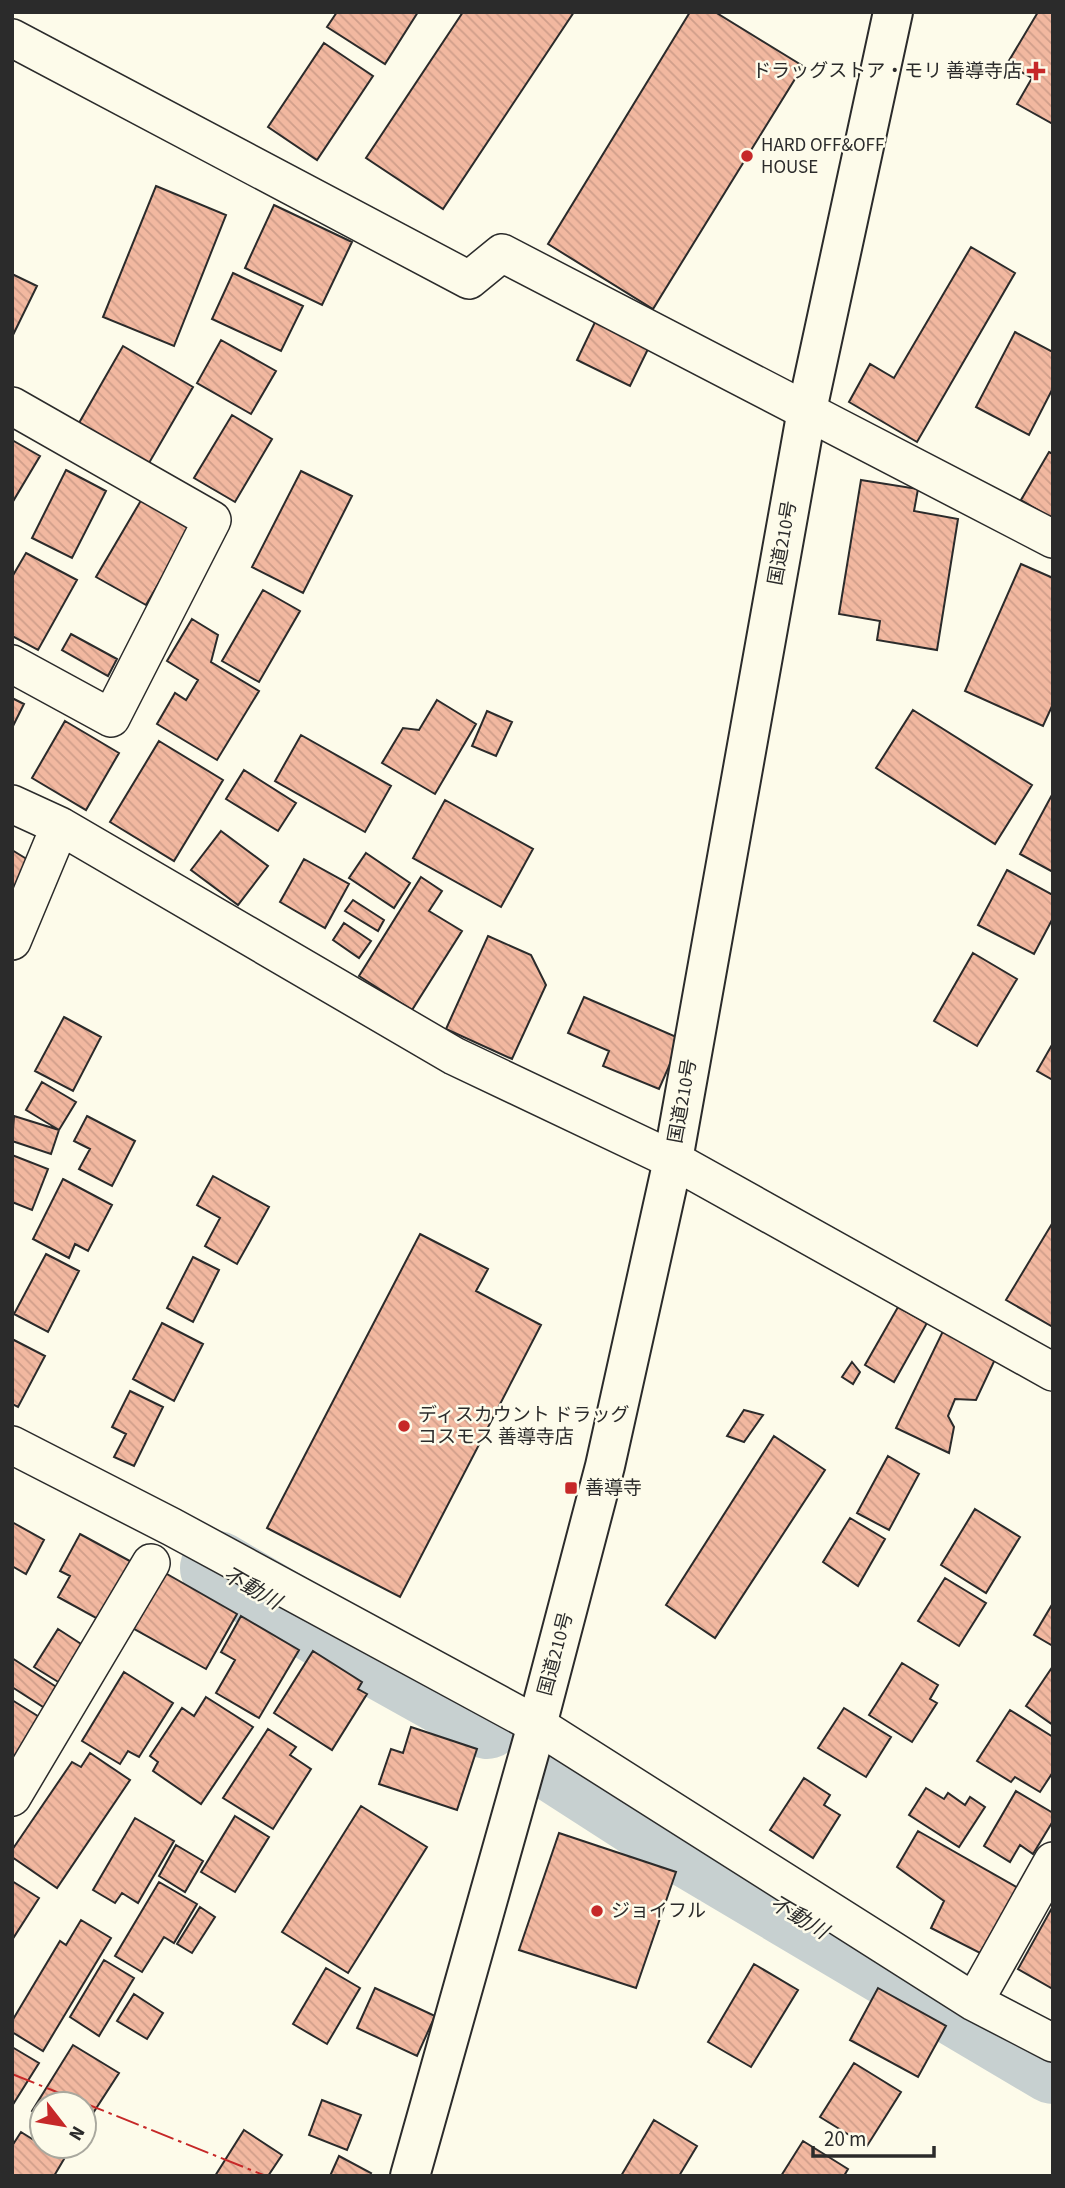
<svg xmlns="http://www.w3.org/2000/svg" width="1065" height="2188" font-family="'Source Sans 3','Noto Sans JP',sans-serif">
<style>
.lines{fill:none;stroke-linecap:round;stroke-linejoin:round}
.river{stroke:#c7d0d0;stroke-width:74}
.building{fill:url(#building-back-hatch);stroke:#2b2b2b;stroke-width:2}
.street-casing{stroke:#2b2b2b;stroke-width:40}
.highway-casing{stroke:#2b2b2b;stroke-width:42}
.street{stroke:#fdfbea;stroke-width:37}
.highway{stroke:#fdfbea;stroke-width:38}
.power{stroke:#c62828;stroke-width:2;stroke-dasharray:24 5 3.5 5;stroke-linecap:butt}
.poi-dot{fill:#c62828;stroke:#fdfbea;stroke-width:2.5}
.labels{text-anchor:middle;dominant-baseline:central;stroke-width:5;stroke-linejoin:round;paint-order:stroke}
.poi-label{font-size:19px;fill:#2b2b2b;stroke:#fdfbea;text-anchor:start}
.street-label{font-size:19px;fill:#2b2b2b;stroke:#fdfbea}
.water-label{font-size:21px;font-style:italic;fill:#2b2b2b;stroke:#fdfbea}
</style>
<defs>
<pattern id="building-back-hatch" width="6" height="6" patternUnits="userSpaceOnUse" patternTransform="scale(1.75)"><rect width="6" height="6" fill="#f2b8a0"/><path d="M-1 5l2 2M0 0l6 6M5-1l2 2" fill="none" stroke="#d09e8a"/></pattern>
</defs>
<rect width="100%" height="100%" fill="#fdfbea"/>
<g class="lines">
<path class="river" d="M217,1568L324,1631L487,1722
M549,1762L667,1838L1053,2067"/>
</g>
<path class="building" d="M337,12H418L385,64L327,27Z
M463,12H574L443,209L366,158Z
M690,12H715L803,66L653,309L548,244Z
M1038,12H1053V124L1017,104L1032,78L1007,64Z
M324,43L373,76L317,160L268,127Z
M156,186L226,215L174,346L103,317Z
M274,205L352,242L322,305L245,268Z
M971,247L1015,273L917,442L849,402L870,364L894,378Z
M233,273L303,306L281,351L212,319Z
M12,274L37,286L12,337Z
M596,320L650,345L630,386L577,360Z
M1015,332L1053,352V388L1029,435L976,407Z
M221,340L276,371L251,414L197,383Z
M123,346L193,387L149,463L79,423Z
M232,415L272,439L235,502L194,478Z
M12,440L40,456L12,503Z
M1049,452L1053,454V519L1021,500Z
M66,470L106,491L72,558L32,538Z
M301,471L352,496L303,593L252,567Z
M861,480L918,489L914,511L958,519L937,650L877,640L880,621L839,614Z
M143,497L192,526L146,605L96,577Z
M26,553L77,580L38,650L12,636V577Z
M1021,564L1053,578V704L1043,726L965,691Z
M263,590L300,611L259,682L222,661Z
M192,619L218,635L211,662L259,691L217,760L157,724L175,693L186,700L198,680L167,661Z
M71,634L117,659L108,676L62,650Z
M12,698L24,704L12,728Z
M437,700L476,724L435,794L382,763L403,728L419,730Z
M913,710L1032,785L995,844L876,768Z
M487,711L512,722L496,756L472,746Z
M65,721L119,753L86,810L32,778Z
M301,735L391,786L365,832L275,781Z
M159,741L223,780L174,861L110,822Z
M244,770L296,803L278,831L226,799Z
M1053,793V872L1020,854Z
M445,800L533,849L501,907L413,858Z
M221,831L268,866L238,905L191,870Z
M12,850L43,869L12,919Z
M366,853L410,883L394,908L349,878Z
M304,859L349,884L325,928L280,902Z
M1007,870L1053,895V918L1034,954L978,925Z
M421,877L442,891L429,911L462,931L412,1010L359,976Z
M353,900L384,920L378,931L345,911Z
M344,923L371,941L359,958L333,940Z
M488,936L531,955L546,985L512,1059L446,1029Z
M973,953L1017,979L977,1046L934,1021Z
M584,997L681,1039L659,1089L603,1066L609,1051L568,1033Z
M64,1017L101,1037L73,1091L35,1071Z
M1053,1043V1080L1037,1071Z
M42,1082L76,1102L59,1130L26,1110Z
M14,1116L59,1130L51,1154L12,1141Z
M87,1116L135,1141L112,1186L79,1169L90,1149L74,1141Z
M12,1155L48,1169L32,1210L12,1202Z
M213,1176L269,1207L237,1264L205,1246L220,1218L197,1205Z
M63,1179L112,1205L88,1251L75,1244L69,1258L33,1239Z
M1053,1222V1327L1006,1300Z
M420,1234L488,1269L476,1291L541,1325L400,1597L267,1528Z
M46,1254L79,1271L48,1332L14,1314Z
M193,1257L219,1270L193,1322L167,1308Z
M898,1307L927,1323L894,1382L865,1365Z
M162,1323L203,1344L174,1401L133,1379Z
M945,1327L998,1353L976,1400L955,1399L948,1416L954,1427L949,1453L896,1428Z
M12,1339L45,1356L18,1407L12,1404Z
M852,1362L860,1372L853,1384L842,1377Z
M130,1391L163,1407L134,1466L114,1457L126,1434L112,1427Z
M744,1410L763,1415L744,1442L727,1436Z
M774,1436L825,1470L715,1638L666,1605Z
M888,1456L919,1474L889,1530L857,1513Z
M975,1509L1020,1537L986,1593L941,1565Z
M850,1518L885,1539L858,1586L823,1562Z
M12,1522L44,1540L26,1574L12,1566Z
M80,1534L139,1566L107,1624L58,1597L70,1576L60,1571Z
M160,1570L237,1614L206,1669L129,1626Z
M945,1578L986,1603L959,1646L918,1621Z
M1053,1603V1646L1034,1635Z
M241,1616L299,1650L259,1718L216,1693L235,1660L221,1652Z
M58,1629L92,1651L68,1688L34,1667Z
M313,1651L362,1682L358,1689L367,1694L332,1750L274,1713Z
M12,1658L64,1692L51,1712L12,1687Z
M902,1663L938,1685L930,1699L937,1703L912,1742L869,1715Z
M1053,1666V1725L1026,1706Z
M124,1672L173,1703L139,1757L128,1751L120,1764L82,1741Z
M206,1697L253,1727L201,1804L153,1771L158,1762L150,1756L182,1708L194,1716Z
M12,1700L41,1718L14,1761L12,1760Z
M844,1708L891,1737L866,1777L818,1748Z
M1010,1710L1053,1737V1772L1040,1792L1015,1777L1011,1782L977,1761Z
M411,1727L477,1749L457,1810L379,1784L391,1749L403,1753Z
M268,1729L296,1747L290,1755L311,1769L273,1829L223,1798Z
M90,1753L130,1780L57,1888L12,1857V1850L72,1762L81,1767Z
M804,1778L830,1795L824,1805L840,1815L813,1858L770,1830Z
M926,1788L944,1799L948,1793L965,1805L970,1797L985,1807L959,1847L909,1815Z
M1016,1791L1053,1813V1821L1033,1854L1020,1845L1010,1862L984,1846Z
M361,1806L427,1847L348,1973L282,1932Z
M235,1816L269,1837L235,1892L201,1872Z
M135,1818L174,1841L138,1903L122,1893L115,1903L93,1890Z
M918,1831L1018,1888L980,1953L931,1928L944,1901L897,1867Z
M559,1833L676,1872L636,1988L519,1950Z
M176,1845L203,1861L185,1892L159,1876Z
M12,1881L39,1898L12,1940Z
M159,1882L197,1904L174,1943L164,1937L142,1972L115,1956Z
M1053,1906V1989L1018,1969Z
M200,1907L215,1917L192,1953L177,1944Z
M81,1920L111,1938L43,2051L12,2032V2021L60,1941L66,1945Z
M104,1960L134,1978L99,2036L70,2017Z
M754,1964L798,1990L751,2067L708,2042Z
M326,1968L360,1988L327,2044L293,2024Z
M375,1988L435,2016L417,2056L357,2028Z
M878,1988L946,2026L918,2077L850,2040Z
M134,1994L163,2013L147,2039L117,2021Z
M73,2045L119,2073L84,2127V2104H42V2118L32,2111Z
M12,2047L39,2063L12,2106Z
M854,2063L901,2092L867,2146L820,2117Z
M322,2100L361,2115L347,2150L309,2135Z
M654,2120L697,2146L679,2176H621Z
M244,2130L282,2155L268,2176H215Z
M21,2132L64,2159L54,2176H12V2146Z
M803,2141L848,2169L844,2176H781Z
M339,2156L371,2173L369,2176H330Z"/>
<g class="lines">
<g class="street-casing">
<path id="street" d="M12,38L469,280L502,253L1053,539
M12,406L212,520L111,718L12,664
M12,804L60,826L454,1056L673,1160L1053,1372
M12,941L60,826
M12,1445L172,1527L537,1725L974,2002L1053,2043
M12,1797L151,1563
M974,2002L1053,1861"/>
</g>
<g class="highway-casing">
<path id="highway" d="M410,2176L537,1725L605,1466L673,1160L807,410L893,12"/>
</g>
<use href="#street" class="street"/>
<use href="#highway" class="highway"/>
<path class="power" d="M12,2074L266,2176"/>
</g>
<g class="poi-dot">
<path d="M1032.5 60.5h7v7h7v7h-7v7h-7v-7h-7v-7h7z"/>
<circle cx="747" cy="156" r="7"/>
<circle cx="404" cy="1426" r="7"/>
<rect x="564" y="1481" width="14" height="14" rx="3.5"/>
<circle cx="597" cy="1911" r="7"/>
</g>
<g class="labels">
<g class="poi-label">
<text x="1022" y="71" text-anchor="end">ドラッグストア・モリ 善導寺店</text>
<text x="761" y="145">HARD OFF&amp;OFF<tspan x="761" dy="22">HOUSE</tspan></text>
<text x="418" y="1415">ディスカウント ドラッグ<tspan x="418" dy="22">コスモス 善導寺店</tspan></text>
<text x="585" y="1488">善導寺</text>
<text x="611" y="1911">ジョイフル</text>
</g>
<g class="street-label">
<text transform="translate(783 543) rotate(-80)">国道210号</text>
<text transform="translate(683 1101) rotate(-80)">国道210号</text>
<text transform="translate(556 1654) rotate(-75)">国道210号</text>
</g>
<g class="water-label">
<text transform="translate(252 1588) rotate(30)">不動川</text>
<text transform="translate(799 1917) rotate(31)">不動川</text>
</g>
</g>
<rect width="1065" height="2188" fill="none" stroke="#2b2b2b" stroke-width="28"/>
<g transform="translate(63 2125) rotate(121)"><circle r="33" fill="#fdfbea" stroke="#a9a89e" stroke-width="2"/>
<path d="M0-5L12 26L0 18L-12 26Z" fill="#c62828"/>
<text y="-10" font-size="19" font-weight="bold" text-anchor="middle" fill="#2b2b2b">N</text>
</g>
<path d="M813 2146v10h121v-10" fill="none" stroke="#2b2b2b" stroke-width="3.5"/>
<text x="824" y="2146" font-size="21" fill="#2b2b2b" stroke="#fdfbea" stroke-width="5" paint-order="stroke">20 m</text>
</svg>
